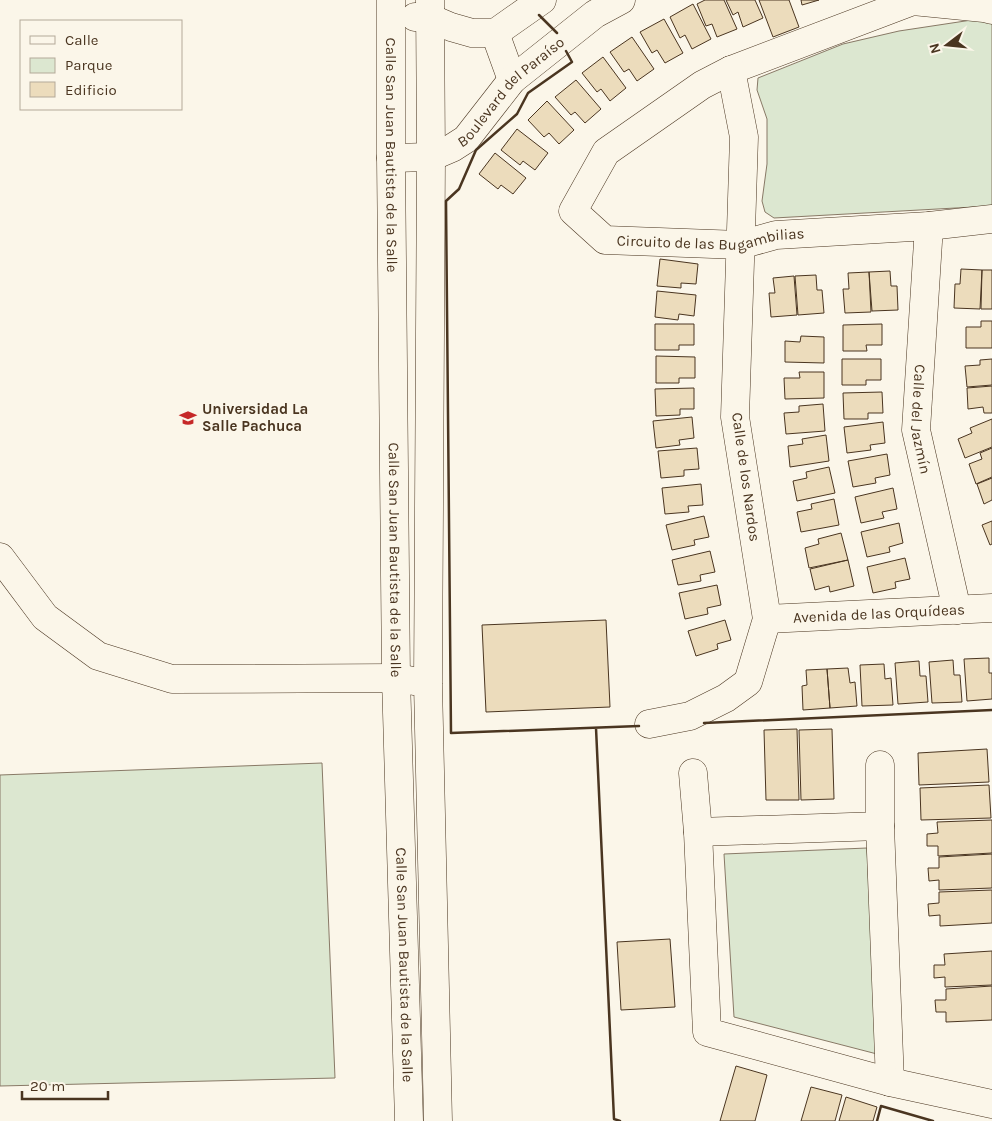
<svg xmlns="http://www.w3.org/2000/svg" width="992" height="1121" font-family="Karla,sans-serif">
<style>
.green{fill:#dce7d0;stroke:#887966}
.building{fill:#ecdcbc;stroke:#4a3520}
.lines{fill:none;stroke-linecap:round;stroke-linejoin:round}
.minor-casing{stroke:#4a3520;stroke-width:29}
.minor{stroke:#fbf6e9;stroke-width:28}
.wall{stroke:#4a3520;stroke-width:2.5}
.labels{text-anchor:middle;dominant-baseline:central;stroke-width:4;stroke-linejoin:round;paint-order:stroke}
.street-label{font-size:15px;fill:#4a3520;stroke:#fbf6e9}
.poi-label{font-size:15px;font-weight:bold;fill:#4a3520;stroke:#fbf6e9;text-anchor:start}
</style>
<rect width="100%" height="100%" fill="#fbf6e9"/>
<path class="green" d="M985,18L992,23V206L774,218L765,212L762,201L767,164V119L757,90L758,78L843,44L899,31Z
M322,763L335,1078L0,1086V775Z
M867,848L877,1054L734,1017L724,854Z"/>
<path class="building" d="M705,0H724L737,29L717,37L712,24L706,26L697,4Z
M726,0H755L763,18L743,27L738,12L733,15Z
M759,0H789L799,27L773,37Z
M801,0H819L802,5Z
M693,4L711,39L692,49L685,35L680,38L670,17Z
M664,19L683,53L665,63L657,50L652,53L640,32Z
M632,37L654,69L637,81L629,69L624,72L610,52Z
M603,57L626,88L610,101L601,89L597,92L582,73Z
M576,80L601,109L585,123L575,112L571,115L555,97Z
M547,101L574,130L559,144L549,133L544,137L528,120Z
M517,129L548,153L535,170L523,161L520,165L501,150Z
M495,153L526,178L513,194L501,185L498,189L479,174Z
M660,259L698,264L696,284L681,283V288L657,286Z
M961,269L982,270L980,309L954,308L955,284H960Z
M982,270H992V309H981Z
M890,271L891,286H897L898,310L872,311L869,272Z
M869,272L871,312L845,313L843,289H849L848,273Z
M816,275L817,290H822L824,313L798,315L795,276Z
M794,276L797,315L771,317L769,293H775L773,278Z
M657,291L696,295L694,316L679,314L678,320L655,317Z
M981,321H992V348H966V327H981Z
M655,324H694V345H679V350H655Z
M882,324V345H866L867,351H843V325Z
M801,336L824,337V363L785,362V341L800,342Z
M656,356L695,357V378H679V383H656Z
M842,359H881V380H866V385H842Z
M992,359V385L967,387L965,366L980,365V360Z
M799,372H824V398L785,399L784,378H800Z
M992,386V413H984L983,407L968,409L967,388Z
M694,388V409H680V415L656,416L655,389Z
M882,392L883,413H868V419H844L843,393Z
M823,404L825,431L786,434L784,413L799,412V406Z
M692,417L694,438L679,440L680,445L656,448L653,421Z
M992,419V447L965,458L958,439L972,433L970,428Z
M883,422L885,443L870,445L871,450L847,453L844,427Z
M826,435L829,461L790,467L788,446L803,444L802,439Z
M697,448L699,469L684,470V476L661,478L658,451Z
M992,448V477L976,484L969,464L982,459L980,453Z
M887,454L890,475L875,478L876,483L853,487L848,461Z
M829,467L835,493L797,501L793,481L807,478L806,472Z
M992,478V500L984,504L977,484Z
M701,484L703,505L688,506L689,512L665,514L662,488Z
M893,488L897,509L882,512L884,518L861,523L855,497Z
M834,499L839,525L801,532L797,512L812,509L811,504Z
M704,516L709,537L694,540L695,545L672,550L666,525Z
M992,521V544L990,545L982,525Z
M899,523L903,543L889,547L890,552L867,557L861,532Z
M841,533L848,560L809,568L805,548L819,544L818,539Z
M710,551L715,572L700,575L701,581L678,585L672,560Z
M905,558L910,579L895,582L896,588L873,593L867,567Z
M848,560L854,586L830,592L829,586L815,590L810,569Z
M717,585L721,605L707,608L708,614L685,619L679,593Z
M606,620L610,707L486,712L482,625Z
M725,620L731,640L717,644L718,649L696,656L688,631Z
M989,658V673H992V699L967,701L964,659Z
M953,660L954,675H960L962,702L932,703L929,662Z
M919,661L920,676H926L928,702L898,704L895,663Z
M884,664L885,679L891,678L893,705L862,706L860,665Z
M848,668L850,683L855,682L857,706L830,708L827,669Z
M827,669L830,708L803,710L802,686L807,685L806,670Z
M797,729L799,800H766L764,730Z
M832,729L834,799L801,800L799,730Z
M987,749L989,782L919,785L918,753Z
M989,785L991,818L921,820L920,788Z
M992,820V853L938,856V846H927V834L938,833L937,822Z
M992,854V888L939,890V880L929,881L928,868H939V857Z
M992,890V923L940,926V915L929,916L928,904L939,903V892Z
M670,939L675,1007L621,1010L617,942Z
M992,951V985L945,987V977L934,978V965H945L944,954Z
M992,986V1020L946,1022V1012H936L935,1000H946V989Z
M736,1066L767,1075L755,1121H720Z
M811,1087L842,1095L835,1121H801Z
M846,1097L877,1107L873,1121H839Z"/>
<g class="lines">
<g class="minor-casing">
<g id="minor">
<path id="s1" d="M391,0V158L396,678L409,1121"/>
<path d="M430,0L431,157L428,684L438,1121"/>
<path id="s2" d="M992,10L984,8L913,1L731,70L702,85L606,152L573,211L605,240L740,245L776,235L929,226L992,219"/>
<path d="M415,17L430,18L451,27L472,33H495L542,0"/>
<path d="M495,33L512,80"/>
<path id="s3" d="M391,158L431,157L452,148L466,139L512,80L595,14L621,0"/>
<path id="s4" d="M929,226L916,430L957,610"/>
<path d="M0,557L45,617L98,656L172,679L396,678L414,681"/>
<path id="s5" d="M767,619L992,608"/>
<path d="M649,724L690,716L726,698L748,682L767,619L735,417L744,137L731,70"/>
<path d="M880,765V826L890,1082"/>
<path d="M693,773L698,832L707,1032L890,1082L992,1104"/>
<path d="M698,832L880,826"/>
</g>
</g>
<use href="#minor" class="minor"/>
<path class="wall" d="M539,15L557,33
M566,51L572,62L528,93L517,114L476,150L459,189L446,201L451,733L639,726
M704,723L992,710
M596,728L614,1119L620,1121
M877,1121L881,1106L933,1121"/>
</g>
<defs>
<g id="university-bare" transform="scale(1.35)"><path d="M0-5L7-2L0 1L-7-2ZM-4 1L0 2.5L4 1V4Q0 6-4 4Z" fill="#c62828" stroke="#fbf6e9" stroke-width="2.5" paint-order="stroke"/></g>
</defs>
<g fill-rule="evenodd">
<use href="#university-bare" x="188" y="418"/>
</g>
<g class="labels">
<g class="street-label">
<text stroke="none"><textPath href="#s3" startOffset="145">Boulevard del Paraíso</textPath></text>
<text stroke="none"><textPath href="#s1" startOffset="155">Calle San Juan Bautista de la Salle</textPath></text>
<text stroke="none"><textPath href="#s2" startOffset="641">Circuito de las Bugambilias</textPath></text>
<text stroke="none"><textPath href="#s4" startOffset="194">Calle del Jazmín</textPath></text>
<text transform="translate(746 477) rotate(82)">Calle de los Nardos</text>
<text stroke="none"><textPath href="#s1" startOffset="560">Calle San Juan Bautista de la Salle</textPath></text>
<text stroke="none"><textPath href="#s5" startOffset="112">Avenida de las Orquídeas</textPath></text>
<text stroke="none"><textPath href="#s1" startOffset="965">Calle San Juan Bautista de la Salle</textPath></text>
</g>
<g class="poi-label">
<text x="202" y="409">Universidad La<tspan x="202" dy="17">Salle Pachuca</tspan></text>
</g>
</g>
<rect x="20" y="20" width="162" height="90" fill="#fbf6e9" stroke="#b4a999"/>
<rect x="30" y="36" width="25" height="8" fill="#fbf6e9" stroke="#b4a999"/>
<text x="65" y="45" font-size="15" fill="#4a3520">Calle</text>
<rect x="30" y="58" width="25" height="15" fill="#dce7d0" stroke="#b4a999"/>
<text x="65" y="70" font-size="15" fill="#4a3520">Parque</text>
<rect x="30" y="82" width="25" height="15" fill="#ecdcbc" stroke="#b4a999"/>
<text x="65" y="95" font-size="15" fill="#4a3520">Edificio</text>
<g transform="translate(947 45) rotate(254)" stroke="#fbf6e9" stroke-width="4" paint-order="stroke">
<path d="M0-4L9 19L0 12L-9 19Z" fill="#4a3520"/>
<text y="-8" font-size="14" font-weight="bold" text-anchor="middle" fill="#4a3520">N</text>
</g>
<path d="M22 1091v8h86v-8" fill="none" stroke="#4a3520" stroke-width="2.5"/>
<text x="30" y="1091" font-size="15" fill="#4a3520" stroke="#fbf6e9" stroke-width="4" paint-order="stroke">20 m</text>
</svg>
